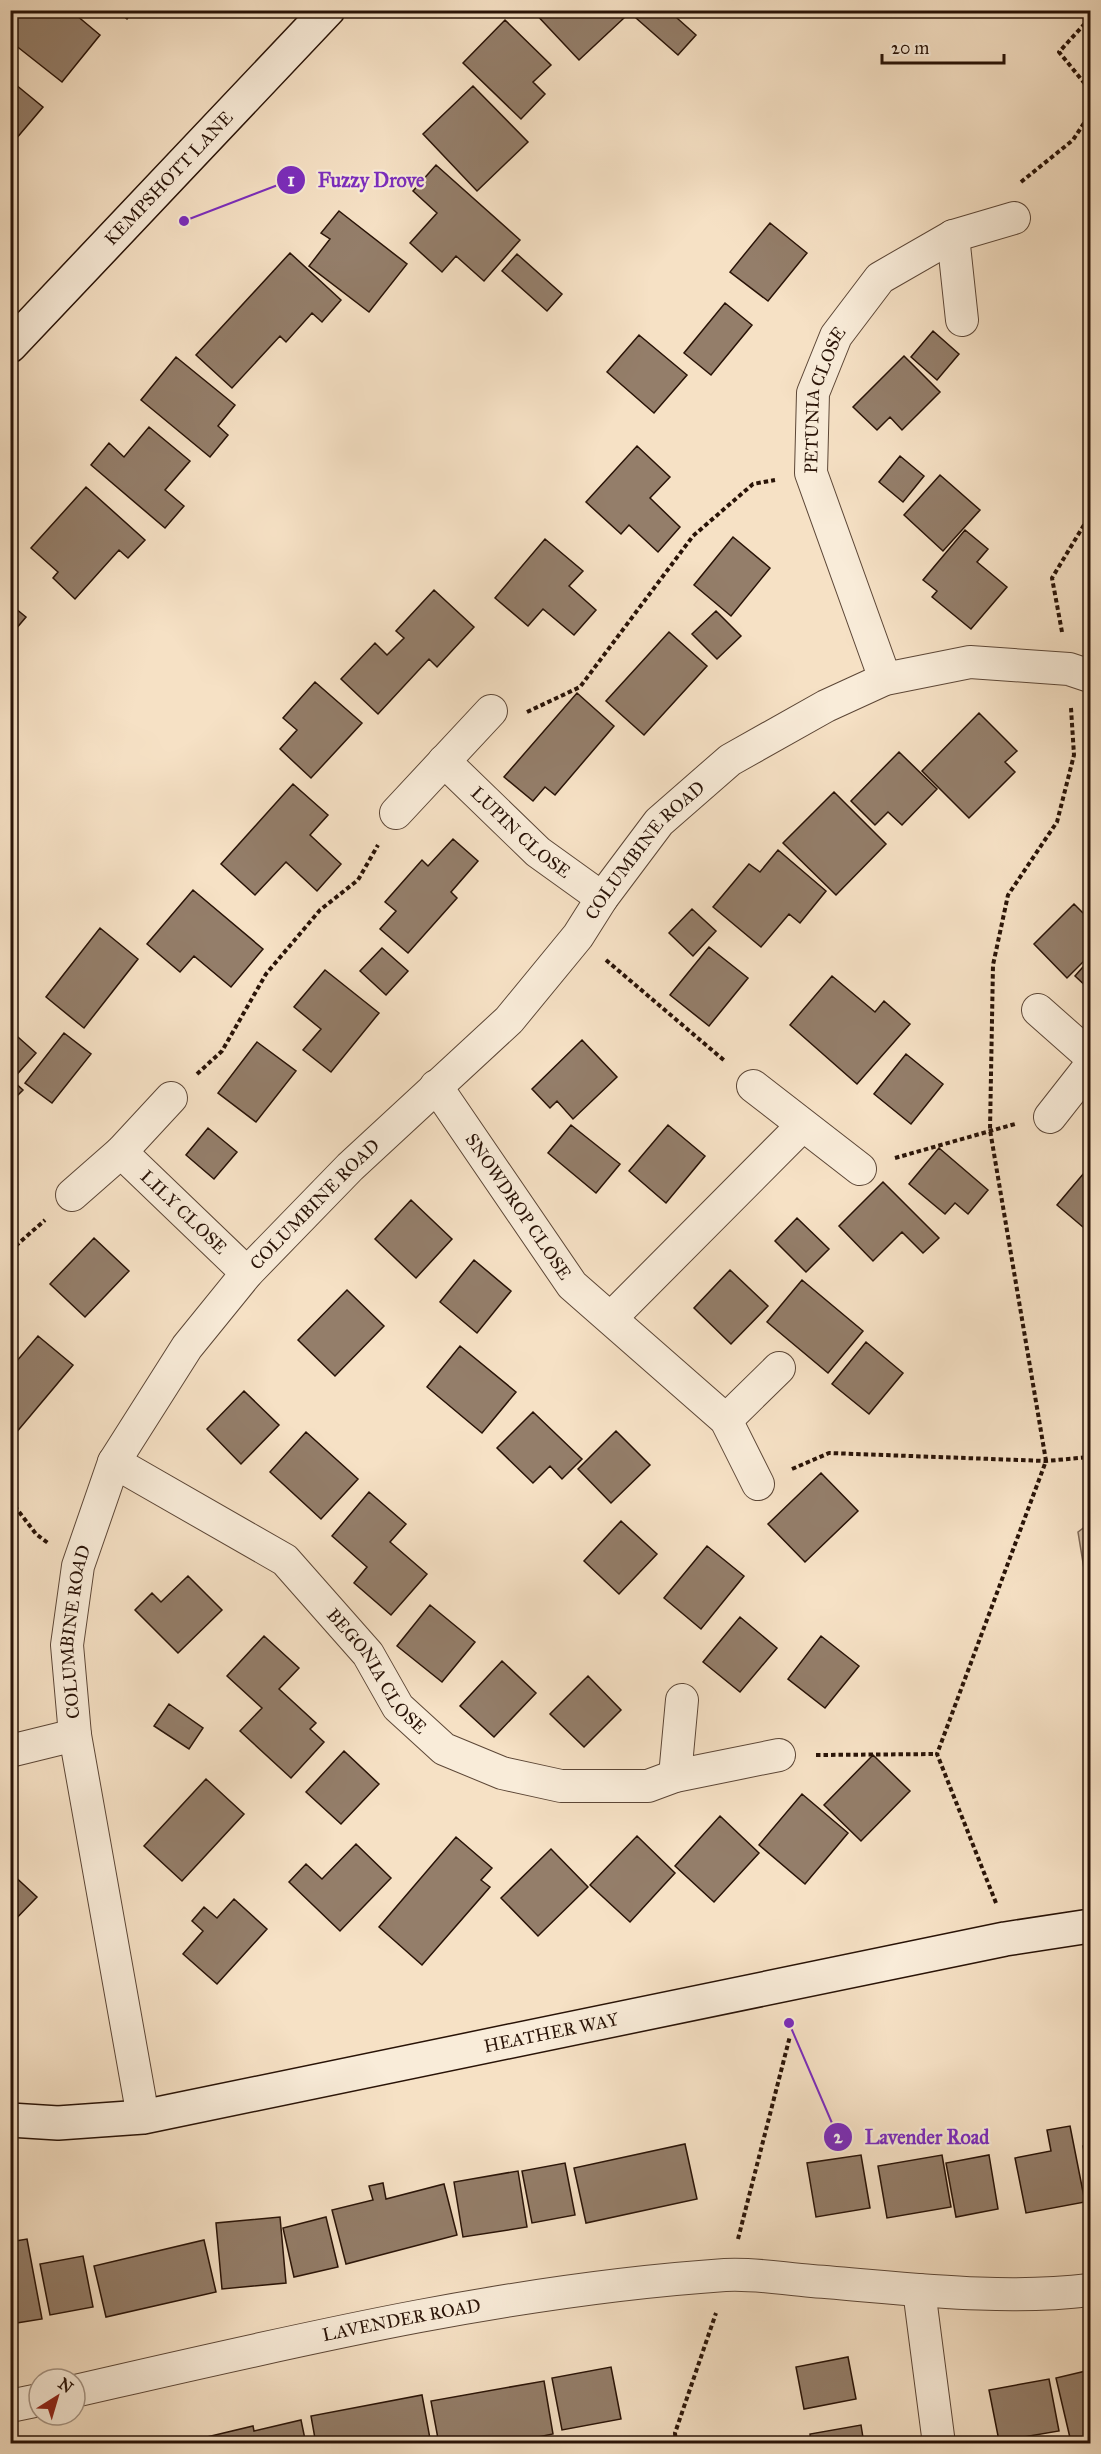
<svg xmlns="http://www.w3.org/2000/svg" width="1101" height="2454" font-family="'IM FELL Great Primer',serif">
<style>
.green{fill:#d3bea5;stroke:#7e6856;stroke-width:1.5}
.building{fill:#947e6a;stroke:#291307;stroke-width:1.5}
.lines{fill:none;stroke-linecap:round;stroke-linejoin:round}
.street-casing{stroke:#5c4636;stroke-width:34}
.secondary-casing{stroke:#291307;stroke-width:36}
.path{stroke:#291307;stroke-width:4;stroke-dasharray:4.5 3;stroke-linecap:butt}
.street{stroke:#f9ecd9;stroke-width:32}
.secondary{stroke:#f9ecd9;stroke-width:33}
.labels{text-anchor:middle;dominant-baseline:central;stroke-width:4.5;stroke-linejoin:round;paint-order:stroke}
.street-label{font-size:18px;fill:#291307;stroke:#f9ecd9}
.leader{fill:none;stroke:#7b2cbf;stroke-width:2}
.callout-dot{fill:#7b2cbf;stroke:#f9ecd9;stroke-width:2}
.mark-label{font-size:18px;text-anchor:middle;font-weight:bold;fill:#fff}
.callout-label{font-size:20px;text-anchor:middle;font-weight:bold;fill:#7b2cbf;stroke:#f9ecd9;stroke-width:4.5;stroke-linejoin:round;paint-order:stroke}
</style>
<rect width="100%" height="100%" fill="#f6e1c5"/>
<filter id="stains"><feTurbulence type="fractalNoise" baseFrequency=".00333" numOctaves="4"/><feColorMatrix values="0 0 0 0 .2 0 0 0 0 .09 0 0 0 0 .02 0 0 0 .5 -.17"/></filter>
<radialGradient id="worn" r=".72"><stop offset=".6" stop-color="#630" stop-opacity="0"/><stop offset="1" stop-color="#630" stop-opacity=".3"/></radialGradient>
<path class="green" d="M1090,1523V1637L1086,1581L1078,1532Z"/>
<path class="building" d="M10,10H70L100,35L62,82L10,41Z
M116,10H134L127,19Z
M532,10H617L624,18L579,60Z
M668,10L696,35L678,55L628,11Z
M505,20L551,65L533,82L545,94L521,119L463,63Z
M10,80L43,107L10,146Z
M473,86L528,142L477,191L423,134Z
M436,165L520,240L484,281L456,256L442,272L410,243L437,213L413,191Z
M339,211L407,264L369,312L309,266L330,239L321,233Z
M770,223L807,253L768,301L730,272Z
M290,253L341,300L322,322L312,313L286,342L280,336L232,388L196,355Z
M517,254L562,294L547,311L502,271Z
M725,303L752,325L711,375L684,353Z
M933,331L959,354L937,380L911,357Z
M639,335L687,375L654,413L607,372Z
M904,356L940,392L902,430L890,417L877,430L853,407Z
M176,357L235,405L218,426L228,435L210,457L141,400Z
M149,427L190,461L165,490L184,506L165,528L91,465L109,443L124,457Z
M637,446L670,477L650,498L680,527L658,552L629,525L621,534L586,502Z
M900,456L924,476L903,502L879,482Z
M940,475L980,510L943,551L904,515Z
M86,487L145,540L128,558L119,550L75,599L53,578L58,572L31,548Z
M965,530L988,549L977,562L1007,587L971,629L932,597L937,591L923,580Z
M733,537L770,568L731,616L694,585Z
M545,539L583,571L569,586L596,610L574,635L543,609L528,626L495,598Z
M434,590L474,627L437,667L429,659L378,714L341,679L375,643L387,655L404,638L396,631Z
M10,604L26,617L10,636Z
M716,611L741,636L717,659L692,634Z
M669,632L707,666L644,735L606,701Z
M315,682L362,723L311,778L280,749L297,730L283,718Z
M577,693L614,726L555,795L545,787L533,801L504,777Z
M979,713L1017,751L1005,762L1015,772L969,818L922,771Z
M899,752L937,789L902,825L888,812L875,825L851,801Z
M293,784L328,815L310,835L341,864L317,891L286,862L255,895L221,864Z
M834,792L886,844L836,895L783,843Z
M453,839L478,861L451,892L457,898L408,953L380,929L396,911L385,902L422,860L428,866Z
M778,850L826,891L800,923L789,914L761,947L713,907L749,864L760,872Z
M193,890L263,949L231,987L194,956L180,972L147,944Z
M1074,904L1090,920V955L1067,978L1034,944Z
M692,909L716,931L693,956L669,933Z
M100,928L138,959L84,1028L46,997Z
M709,947L748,978L709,1026L670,995Z
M382,948L408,971L386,995L360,971Z
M1090,959V990L1075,976Z
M325,970L379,1013L331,1072L303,1050L321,1029L294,1007Z
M832,976L875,1012L884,1001L910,1024L857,1084L790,1025Z
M10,1030L36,1053L12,1080L23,1090L10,1103Z
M64,1033L91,1054L52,1103L25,1083Z
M582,1040L617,1077L573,1119L557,1101L550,1108L532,1089Z
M257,1042L296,1071L256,1122L218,1093Z
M906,1054L943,1084L911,1124L874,1094Z
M571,1125L620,1164L596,1193L548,1153Z
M668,1125L705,1156L666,1203L629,1171Z
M208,1128L237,1152L214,1179L186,1155Z
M939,1148L988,1190L968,1214L955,1203L945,1214L909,1184Z
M1089,1167L1090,1169V1233L1057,1205Z
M883,1182L939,1238L923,1253L902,1232L873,1261L839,1226Z
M411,1200L452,1239L416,1278L375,1239Z
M797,1218L829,1249L806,1272L775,1241Z
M94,1238L129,1271L85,1317L50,1284Z
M474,1260L511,1291L477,1333L440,1302Z
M730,1270L768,1306L731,1344L694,1308Z
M802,1280L863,1331L828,1373L767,1322Z
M347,1290L384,1326L335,1376L298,1340Z
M38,1336L73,1365L10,1440V1369Z
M866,1342L903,1373L869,1414L832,1384Z
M460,1346L516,1392L482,1433L427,1387Z
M244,1391L279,1425L241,1464L207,1429Z
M533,1412L582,1459L562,1479L550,1466L533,1483L497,1448Z
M616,1431L650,1465L611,1503L578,1469Z
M306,1432L358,1479L321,1519L270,1472Z
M821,1473L858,1511L805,1562L768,1524Z
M369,1492L406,1524L390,1542L427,1574L391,1615L354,1583L367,1567L332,1536Z
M621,1521L657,1554L619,1594L584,1561Z
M707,1546L744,1576L701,1629L664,1598Z
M188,1576L222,1610L178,1653L135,1610L152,1593L161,1602Z
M430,1605L475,1642L442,1682L397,1646Z
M740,1617L777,1648L740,1692L703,1662Z
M264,1636L299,1668L279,1689L316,1723L310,1729L324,1742L291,1778L240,1731L262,1708L227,1676Z
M821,1636L859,1666L825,1708L788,1679Z
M502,1661L536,1693L494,1737L460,1706Z
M588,1676L621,1710L584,1747L550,1714Z
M169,1704L203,1728L189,1749L154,1726Z
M344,1751L379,1784L341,1824L306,1792Z
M873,1755L910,1791L861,1841L824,1805Z
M206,1779L244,1814L182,1881L144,1846Z
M802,1794L848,1833L805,1884L759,1845Z
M720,1816L759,1853L714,1902L675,1866Z
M637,1836L675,1873L630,1922L590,1885Z
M456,1837L492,1868L481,1880L490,1887L422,1965L379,1927Z
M356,1844L391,1878L340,1931L289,1882L306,1864L322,1879Z
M551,1849L588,1887L538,1936L501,1898Z
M10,1872L37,1897L10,1925Z
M234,1899L267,1929L217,1984L183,1954L203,1931L192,1921L204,1907L217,1918Z
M1070,2126L1085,2202L1026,2213L1015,2158L1051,2151L1047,2130Z
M685,2144L697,2199L586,2223L574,2168Z
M1090,2144V2184L1083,2146Z
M861,2155L870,2208L816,2217L807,2163Z
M942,2155L951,2207L887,2218L878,2166Z
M989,2155L998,2209L956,2217L946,2163Z
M565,2163L575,2215L532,2223L522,2171Z
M518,2171L527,2227L463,2237L454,2182Z
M383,2183L386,2199L444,2184L457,2235L346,2264L332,2210L373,2200L369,2186Z
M280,2217L286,2283L222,2289L216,2223Z
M326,2217L338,2267L294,2277L283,2228Z
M27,2239L42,2319L10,2324V2242Z
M204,2240L216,2292L106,2317L94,2266Z
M83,2256L93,2307L50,2315L40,2264Z
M848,2357L856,2399L804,2409L796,2367Z
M611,2367L621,2419L562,2430L552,2378Z
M1090,2370V2438L1071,2442L1056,2378Z
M1049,2379L1059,2431L999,2441L989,2390Z
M544,2381L553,2434L503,2444H439L431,2401Z
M422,2395L431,2444H316L311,2416Z
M301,2420L306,2444H191L190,2441L253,2426L254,2431Z
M861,2425L864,2444H811L810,2434Z"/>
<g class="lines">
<g class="street-casing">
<g id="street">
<path d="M953,236L962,320"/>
<path id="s1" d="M885,679L811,473L813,393L836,336L880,278L953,236L1014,218"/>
<path id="s2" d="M444,761L538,852L602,898"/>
<path d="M396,813L491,711"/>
<path d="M1038,1010L1090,1056"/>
<path id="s3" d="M436,1086L572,1285L726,1420L758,1484"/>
<path d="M753,1086L860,1169"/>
<path d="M1050,1117L1090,1066"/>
<path id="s4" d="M121,1152L247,1273"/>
<path d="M72,1195L121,1152L171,1098"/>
<path d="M611,1318L802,1126"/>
<path d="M726,1420L779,1368"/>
<path id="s5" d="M114,1462L285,1560L368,1654L398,1707L444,1749L502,1773L561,1786H648L675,1776L779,1755"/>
<path d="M10,1751L75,1735"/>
<path d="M675,1776L682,1700"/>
<path id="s6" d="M143,2117L75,1735L67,1645L78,1566L114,1462L187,1347L247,1273L350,1167L509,1020L578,936L602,898L659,822L730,760L826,706L885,679L970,662L1069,669L1090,676"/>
<path d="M919,2290L939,2444"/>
<path id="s7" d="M75,2391C289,2342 505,2290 725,2275C753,2273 784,2279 812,2281C905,2288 998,2301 1090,2290"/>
<path d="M10,2406L39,2400"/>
</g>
</g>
<g class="secondary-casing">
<g id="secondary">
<path id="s8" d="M10,346L328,10"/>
<path id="s9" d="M10,2120L58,2123L143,2117L1005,1939L1090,1926"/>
</g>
</g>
<path class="path" d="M1090,18L1059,52L1090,90
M1021,182L1073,140L1090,114
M1062,632L1052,578L1090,515
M527,712L580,687L693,536L753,484L775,480
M606,960L726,1062
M197,1074L222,1051L266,974L320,910L358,880L378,845
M895,1158L1015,1124
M10,1251L45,1220
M792,1469L829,1453L1046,1461L1090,1457
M10,1500L36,1534L48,1543
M816,1755L937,1754
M996,1903L937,1754L1046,1461L990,1130L993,965L1008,895L1057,822L1074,755L1071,708
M738,2239L790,2036
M676,2444L675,2433L716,2313"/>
<use href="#street" class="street"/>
<use href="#secondary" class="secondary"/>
</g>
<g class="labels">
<g class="street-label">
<text stroke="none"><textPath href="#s8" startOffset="231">KEMPSHOTT LANE</textPath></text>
<text stroke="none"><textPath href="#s1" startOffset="294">PETUNIA CLOSE</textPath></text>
<text stroke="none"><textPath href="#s2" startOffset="105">LUPIN CLOSE</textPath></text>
<text stroke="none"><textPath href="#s6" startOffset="1482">COLUMBINE ROAD</textPath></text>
<text stroke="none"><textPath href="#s6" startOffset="996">COLUMBINE ROAD</textPath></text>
<text stroke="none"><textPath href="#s3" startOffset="146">SNOWDROP CLOSE</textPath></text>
<text stroke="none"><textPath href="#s4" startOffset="87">LILY CLOSE</textPath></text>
<text stroke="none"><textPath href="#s6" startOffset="492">COLUMBINE ROAD</textPath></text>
<text stroke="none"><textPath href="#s5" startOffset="342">BEGONIA CLOSE</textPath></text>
<text stroke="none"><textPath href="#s9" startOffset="550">HEATHER WAY</textPath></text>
<text stroke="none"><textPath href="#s7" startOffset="334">LAVENDER ROAD</textPath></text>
</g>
</g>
<path class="leader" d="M184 221L291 180M789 2023L838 2137"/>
<g class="callout-dot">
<circle cx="184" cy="221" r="6"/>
<circle cx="789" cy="2023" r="6"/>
<circle cx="291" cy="180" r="15"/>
<circle cx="838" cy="2137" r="15"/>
</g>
<g class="mark-label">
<text x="291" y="186">1</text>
<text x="838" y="2143">2</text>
</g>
<g class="callout-label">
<text x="371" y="187">Fuzzy Drove</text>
<text x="927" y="2144">Lavender Road</text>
</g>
<rect width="1101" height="2454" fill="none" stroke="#f6e1c5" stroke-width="36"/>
<rect x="12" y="12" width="1077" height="2430" fill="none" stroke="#291307" stroke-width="3"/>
<rect x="18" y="18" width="1065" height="2418" fill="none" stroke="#291307" stroke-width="1.5"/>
<g transform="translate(57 2397) rotate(37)"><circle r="28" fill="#f9ecd9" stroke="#a69585" stroke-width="1.5"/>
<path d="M0-4.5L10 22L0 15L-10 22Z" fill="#8f2418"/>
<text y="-9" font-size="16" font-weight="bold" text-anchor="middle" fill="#291307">N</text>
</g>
<path d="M882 54v9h122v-9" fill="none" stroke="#291307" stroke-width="3"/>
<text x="891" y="54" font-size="18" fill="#291307" stroke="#f9ecd9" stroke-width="4.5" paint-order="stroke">20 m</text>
<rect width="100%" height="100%" filter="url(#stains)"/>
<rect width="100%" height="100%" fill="url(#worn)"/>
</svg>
